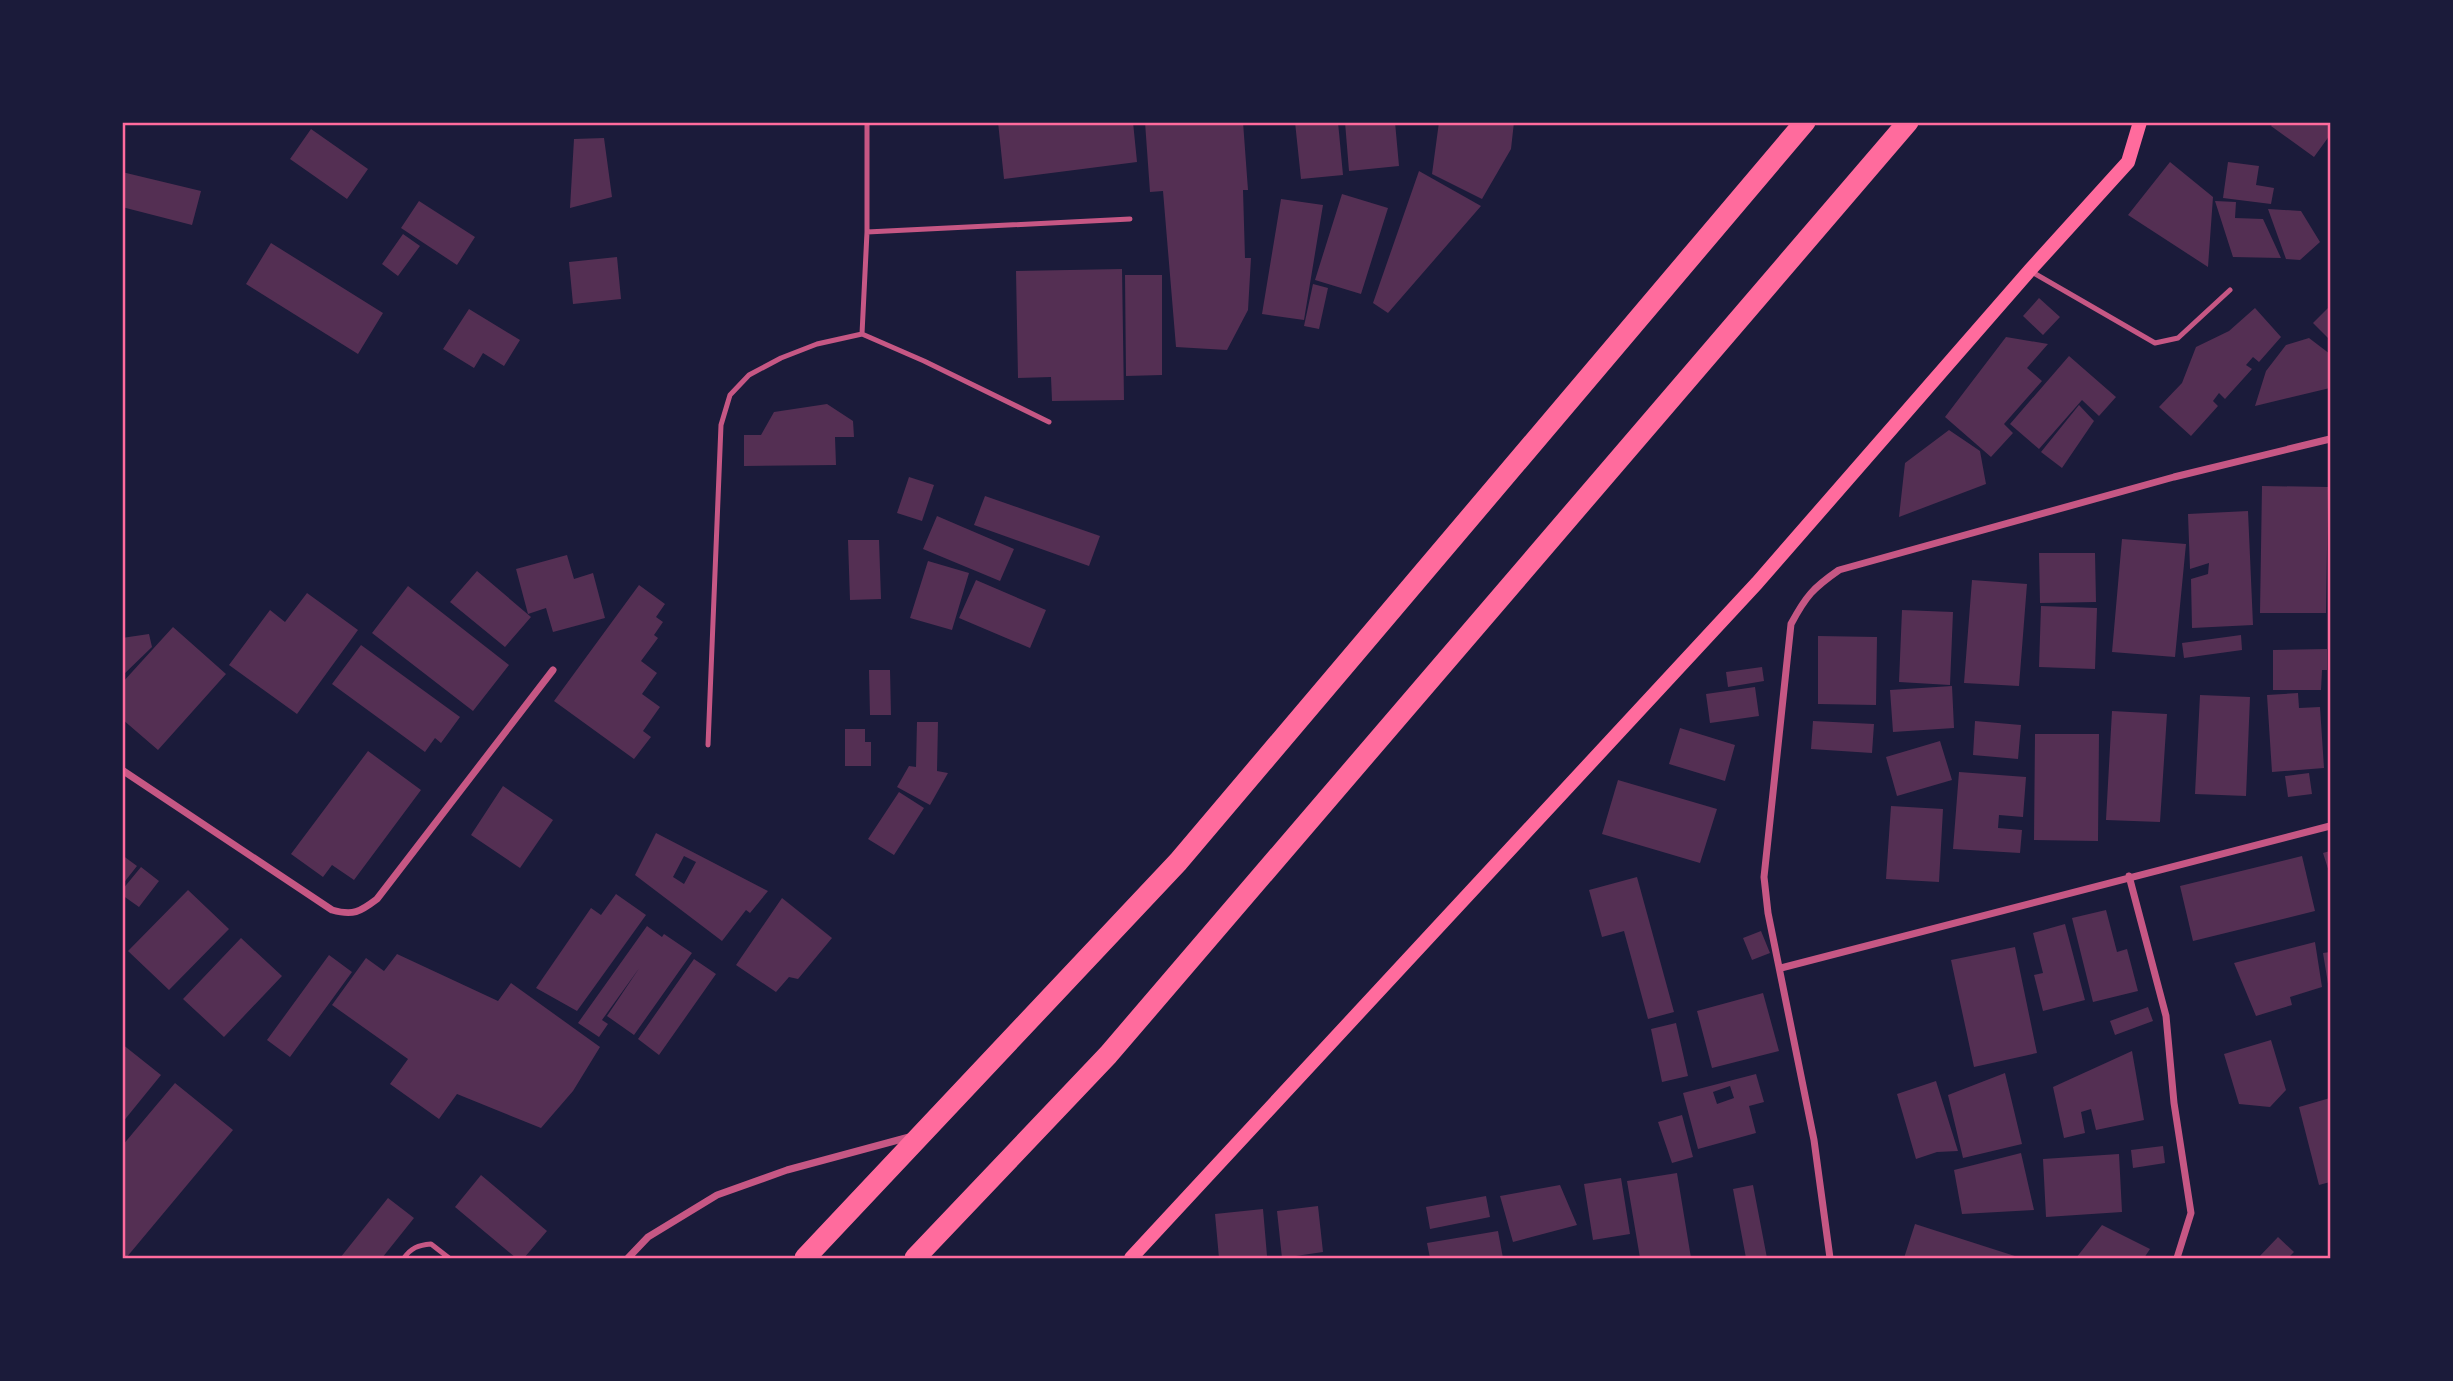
<svg xmlns="http://www.w3.org/2000/svg" width="2453" height="1381" font-family="'Varela Round',sans-serif">
<style>
.building{fill:#542f53;fill-rule:evenodd}
.lines{fill:none;stroke-linecap:round;stroke-linejoin:round}
.service{stroke:#c65784;stroke-width:5}
.minor{stroke:#c65784;stroke-width:7}
.secondary{stroke:#ff6b9d;stroke-width:14}
.motorway{stroke:#ff6b9d;stroke-width:21}
.neatline{fill:none;stroke:#ff6b9d;stroke-width:2.5}
</style>
<rect width="100%" height="100%" fill="#1b1b3a"/>
<path class="building" d="M998,122H1133L1137,162L1004,179Z
M1145,122H1243L1248,190H1243L1245,258H1251L1248,310L1227,350L1176,347L1163,191L1150,192Z
M1295,122H1338L1343,175L1301,179Z
M1345,122H1395L1399,166L1349,171Z
M1439,122H1514L1511,149L1482,199L1432,174Z
M2274,122H2330V135L2314,157L2271,126Z
M311,129L368,169L347,199L290,159Z
M604,138L612,197L570,208L574,139Z
M2170,162L2213,197L2208,267L2128,215Z
M2228,162L2259,166L2256,185L2274,188L2271,204L2223,198Z
M1419,171L1481,206L1388,313L1373,303Z
M122,172L201,191L192,225L122,207Z
M1342,194L1388,208L1361,294L1315,280Z
M1281,199L1323,205L1304,320L1262,314Z
M419,201L475,237L457,265L401,228Z
M2215,201L2236,202L2235,218L2263,219L2281,258L2233,257Z
M2268,209L2301,211L2320,242L2300,260L2286,259Z
M403,234L420,246L398,276L382,264Z
M271,243L383,313L358,354L246,284Z
M617,257L621,299L573,304L569,262Z
M1122,269L1124,400L1052,401L1051,377L1018,378L1016,271Z
M1125,275H1162V375L1126,376Z
M1313,284L1328,288L1319,329L1304,326Z
M2039,298L2060,317L2043,335L2023,316Z
M2330,306V340L2313,323Z
M2255,308L2281,337L2259,362L2253,357L2246,365L2252,369L2225,399L2219,393L2213,401L2218,406L2191,436L2159,407L2182,383L2196,347L2229,331Z
M469,309L520,340L504,366L483,353L474,368L443,349Z
M2006,337L2048,344L2027,368L2042,381L2004,424L2013,433L1991,457L1945,417Z
M2309,338L2330,354V388L2255,406L2266,371L2286,345Z
M2069,356L2116,397L2099,416L2082,400L2039,449L2010,424Z
M827,404L853,421L854,437H835L836,465L744,466V435H761L774,412Z
M2079,405L2094,421L2062,468L2041,452Z
M1949,430L1980,451L1986,484L1899,517L1905,463Z
M909,477L934,485L922,521L897,513Z
M2262,486L2328,487L2326,613H2260Z
M985,496L1100,536L1089,566L974,525Z
M2248,511L2253,625L2192,628L2191,579L2208,574L2209,563L2190,569L2188,514Z
M937,516L1014,549L1000,581L923,549Z
M2122,539L2186,544L2175,657L2112,652Z
M848,540H879L881,599L850,600Z
M2039,553H2095L2096,602L2040,603Z
M567,555L574,579L593,573L605,618L553,632L546,608L528,614L516,569Z
M928,561L969,573L952,630L910,618Z
M477,571L531,617L505,647L450,602Z
M976,580L1046,610L1030,648L959,618Z
M1972,580L2027,584L2019,686L1964,683Z
M639,585L665,604L656,617L663,622L654,635L658,638L641,661L657,673L642,694L660,707L643,731L651,737L634,759L554,701Z
M408,586L509,665L473,711L372,633Z
M307,593L358,630L297,714L229,665L270,610L285,622Z
M2041,606L2097,608L2095,669L2039,667Z
M1902,610L1953,612L1950,685L1899,682Z
M173,627L226,674L158,750L122,719V683Z
M149,634L152,647L122,676V638Z
M2241,635L2242,650L2184,658L2182,643Z
M1818,636L1877,637L1876,705L1818,704Z
M361,645L460,717L441,743L435,738L425,752L332,684Z
M2327,649V670H2322L2321,690H2273V650Z
M1762,667L1764,681L1728,687L1726,672Z
M869,670H890L891,715H870Z
M1952,686L1954,728L1893,732L1890,690Z
M1755,687L1759,716L1710,723L1706,694Z
M2298,693L2299,708L2320,707L2324,768L2272,772L2267,695Z
M2200,695L2250,697L2246,796L2195,794Z
M2112,711L2167,714L2160,822L2106,820Z
M1813,721L1874,724L1872,753L1811,749Z
M1975,721L2021,725L2018,759L1973,755Z
M917,722H938L937,771L948,773L930,805L897,787L909,766L916,767Z
M1680,728L1735,745L1725,781L1669,764Z
M845,729H865V742H871V766H845Z
M2035,734H2099L2098,841L2034,840Z
M1940,741L1952,780L1897,796L1886,757Z
M368,751L421,790L354,880L332,865L323,877L291,854Z
M1959,772L2026,777L2023,817L1999,815L1998,828L2022,830L2020,853L1953,849Z
M2309,773L2312,794L2288,797L2285,776Z
M1618,780L1717,809L1700,863L1602,834Z
M503,786L553,820L520,868L471,835Z
M899,792L924,808L894,855L868,839Z
M1891,806L1943,809L1939,882L1886,879Z
M656,833L768,891L750,913L746,910L722,941L635,875ZM684,856L696,862L684,884L673,877Z
M2330,851V875L2323,853Z
M122,855L137,866L122,885Z
M2302,856L2315,911L2193,941L2180,886Z
M141,867L159,881L139,907L122,895V890Z
M1637,877L1674,1012L1648,1019L1624,931L1602,937L1589,890Z
M188,890L229,929L169,990L128,951Z
M616,894L646,915L577,1011L536,988L591,908L601,915Z
M782,898L832,938L798,979L789,977L776,992L736,965Z
M2106,910L2117,952L2127,949L2138,991L2093,1002L2072,918Z
M2065,924L2085,1000L2043,1011L2034,975L2043,973L2033,933Z
M647,926L662,937L664,934L692,953L634,1035L607,1016L640,967L602,1020L608,1024L599,1037L578,1023Z
M1761,931L1770,953L1752,960L1743,938Z
M241,938L282,976L224,1037L183,999Z
M2315,942L2322,987L2290,997L2292,1005L2256,1016L2234,963Z
M2015,947L2037,1053L1974,1067L1951,960Z
M2330,952V990H2329L2323,953Z
M397,954L498,1001L511,983L600,1047L573,1091L541,1128L457,1094L439,1119L390,1084L408,1059L332,1005L366,958L384,971Z
M329,955L352,972L290,1057L267,1040Z
M694,959L716,974L659,1055L638,1039Z
M1763,993L1779,1051L1712,1068L1697,1011Z
M2148,1007L2153,1021L2115,1035L2110,1021Z
M1676,1023L1688,1076L1662,1082L1651,1029Z
M2271,1040L2286,1090L2270,1107L2239,1104L2224,1054Z
M122,1044L161,1075L122,1123Z
M2132,1051L2144,1120L2096,1130L2091,1109L2081,1112L2085,1133L2064,1138L2053,1087Z
M2005,1073L2022,1144L1963,1158L1948,1095Z
M1756,1074L1764,1102L1749,1106L1756,1133L1698,1149L1683,1093ZM1730,1086L1734,1098L1717,1104L1713,1092Z
M1936,1081L1958,1151L1937,1152L1916,1159L1897,1094Z
M175,1083L233,1130L126,1258H122V1146Z
M2330,1098V1182L2319,1185L2299,1107Z
M1682,1115L1693,1157L1672,1163L1658,1122Z
M2163,1146L2165,1163L2133,1168L2131,1150Z
M2021,1153L2034,1210L1962,1214L1954,1170Z
M2119,1154L2122,1212L2046,1217L2043,1159Z
M1677,1173L1691,1258H1640L1627,1181Z
M481,1175L547,1231L524,1258H516L455,1207Z
M1621,1178L1630,1234L1593,1240L1584,1184Z
M1560,1185L1577,1225L1513,1242L1500,1196Z
M1753,1185L1767,1258H1746L1733,1189Z
M1486,1196L1490,1217L1430,1229L1426,1207Z
M388,1198L414,1218L382,1258H340Z
M1318,1206L1323,1252L1282,1258L1277,1211Z
M1263,1209L1267,1256L1219,1258L1215,1214Z
M1915,1224L2021,1258H1904Z
M2102,1225L2150,1249L2144,1258H2076Z
M1498,1231L1503,1258H1430L1427,1243Z
M2278,1237L2294,1252L2288,1258H2258Z"/>
<g class="lines">
<path class="service" d="M867,232L1130,219
M2032,272L2155,343L2178,338L2230,290
M862,334L867,232V122
M708,745L721,425L730,395L749,375L781,358L817,344L862,334L924,361L1049,422
M404,1258C411,1248 418,1245 431,1244L449,1258"/>
<path class="minor" d="M122,770L332,910C353,916 360,912 377,899L553,670
M2129,876L2166,1016L2174,1103L2191,1213L2177,1258
M1781,968L2330,826
M628,1258L648,1237L717,1195L787,1170L913,1136
M1830,1258L1814,1140L1768,913L1764,877L1791,624C1806,596 1813,588 1839,570L2174,477L2330,439"/>
<path class="secondary" d="M1131,1258L1757,583L2030,270L2128,162L2140,122"/>
<path class="motorway" d="M805,1258L1178,862L1805,122
M915,1258L1108,1055L1908,122"/>
</g>
<rect width="2453" height="1381" fill="none" stroke="#1b1b3a" stroke-width="248"/>
<rect x="124" y="124" width="2205" height="1133" class="neatline"/>
</svg>
